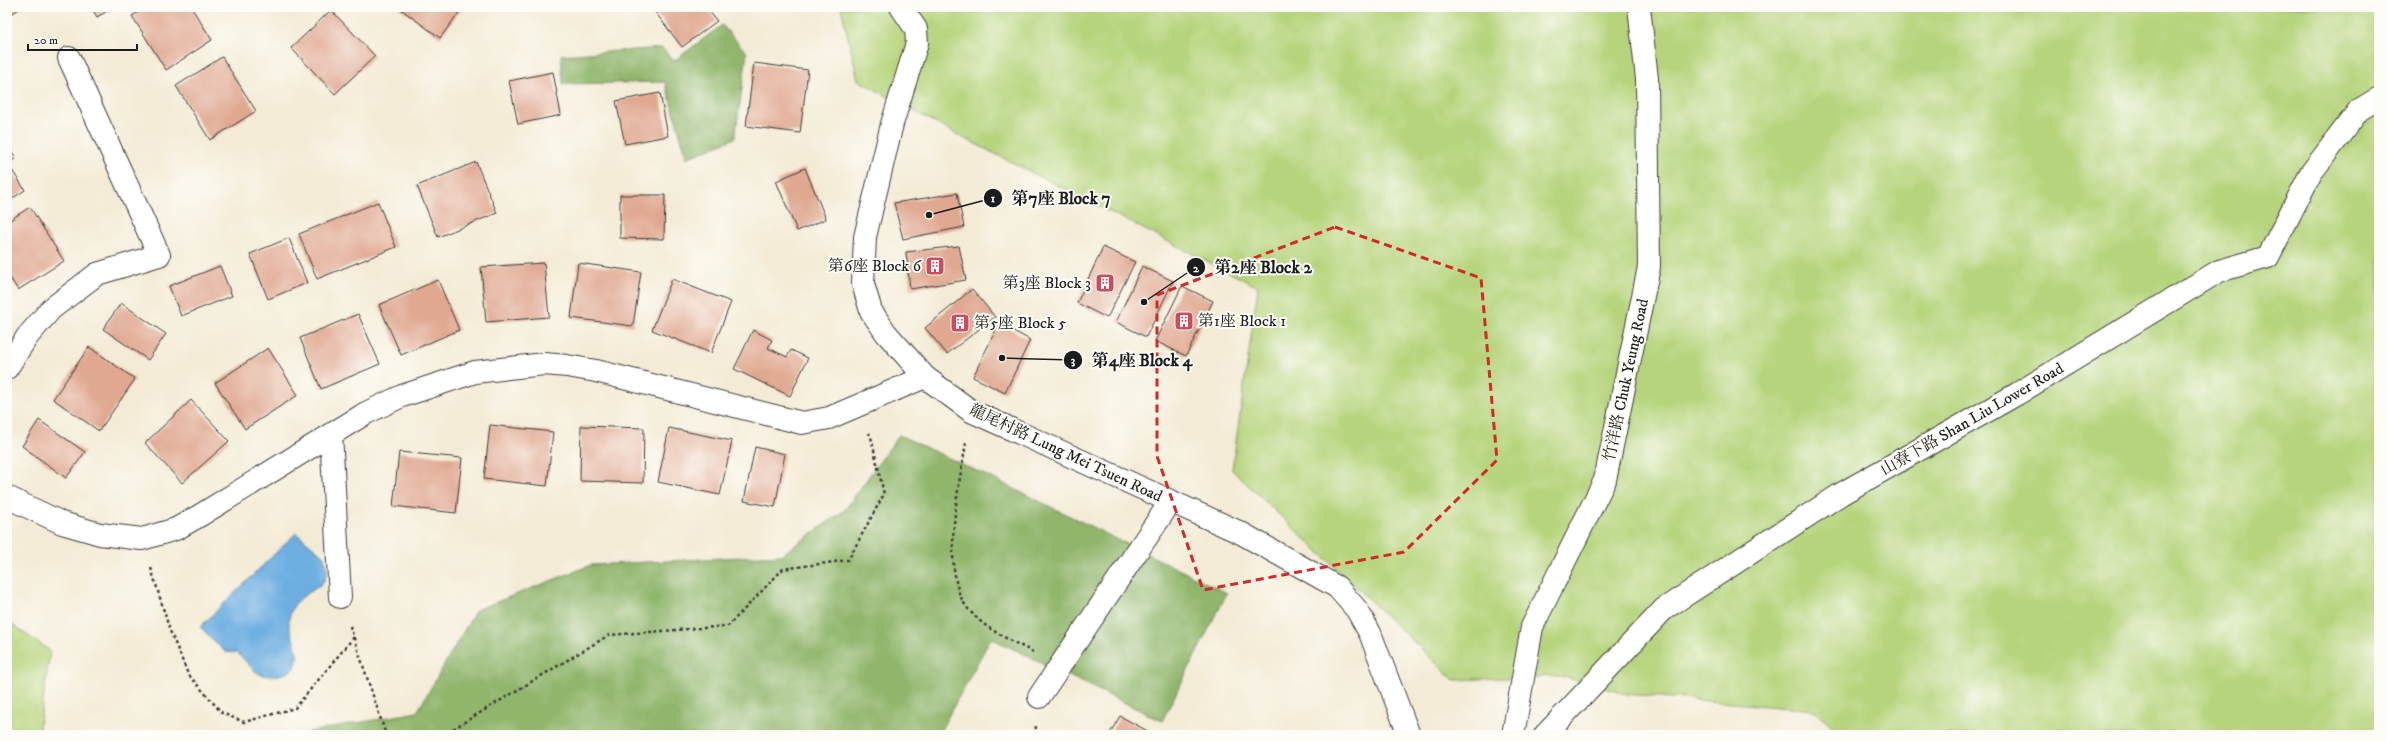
<svg xmlns="http://www.w3.org/2000/svg" width="2386" height="742" font-family="'IM FELL DW Pica','Noto Serif TC',serif">
<style>
.green{fill:#b5d47c;stroke:#68784c}
.forest{fill:#90b66c;stroke:#566944}
.water{fill:#6daee1;stroke:#44657e}
.building{fill:#e0a891}
.lines{fill:none;stroke-linecap:round;stroke-linejoin:round}
.minor-casing{stroke:#3c3b38;stroke-width:24}
.path{stroke:#3c3b38;stroke-width:2.5;stroke-dasharray:3 3;stroke-linecap:butt}
.minor{stroke:#fff;stroke-width:22}
.marked{fill:none;stroke:#d62828;stroke-width:3;stroke-dasharray:8 5;stroke-linejoin:round}
.labels{text-anchor:middle;dominant-baseline:central;stroke-width:4;stroke-linejoin:round;paint-order:stroke}
.poi-label{font-size:16px;fill:#1c1c1c;stroke:#fdfcf7;text-anchor:end}
.street-label{font-size:16px;fill:#1c1c1c;stroke:#fdfcf7}
.leader{fill:none;stroke:#1c1c1c;stroke-width:1.5}
.callout-dot{fill:#1c1c1c;stroke:#fdfcf7;stroke-width:1.5}
.mark-label{font-size:12px;text-anchor:middle;font-weight:bold;fill:#fff}
.callout-label{font-size:17px;text-anchor:middle;font-weight:bold;fill:#1c1c1c;stroke:#fdfcf7;stroke-width:4;stroke-linejoin:round;paint-order:stroke}
</style>
<rect width="100%" height="100%" fill="#fdfcf7"/>
<filter id="ink" filterUnits="userSpaceOnUse"><feTurbulence type="fractalNoise" baseFrequency=".025" numOctaves="2"/><feDisplacementMap in="SourceGraphic" scale="8" xChannelSelector="R" yChannelSelector="G"/><feConvolveMatrix kernelMatrix="1 2 1 2 8 2 1 2 1" color-interpolation-filters="sRGB"/></filter>
<filter id="wash" filterUnits="userSpaceOnUse"><feTurbulence type="fractalNoise" baseFrequency=".012" numOctaves="4" result="noise"/><feDisplacementMap in="SourceGraphic" scale="16" xChannelSelector="R" yChannelSelector="G"/><feGaussianBlur stdDeviation="0.9" result="paint"/><feColorMatrix in="noise" values="0 0 0 0 0 0 0 0 0 0 0 0 0 0 0 0 0 1.4 0 .05"/><feComposite in="paint" operator="in"/></filter>
<g filter="url(#wash)">
<rect width="100%" height="100%" fill="#f3ebd5"/>
<path class="green" d="M841,7H2379V735H1842L1814,710L1626,694L1560,676L1454,680L1232,470L1258,287L952,132L858,80Z
M7,621L50,651L38,735H7Z"/>
<path class="forest" d="M722,25L747,53L735,138L687,158L665,82L563,84L561,55L662,48L674,61Z
M899,435L996,480L1227,593L1162,721L991,638L938,735H311L309,732L417,712L476,610L591,565L781,555L844,511Z"/>
<path class="water" d="M296,533L323,555C338,590 306,586 293,607C291,611 288,619 289,624C291,640 310,667 283,674C254,681 254,667 237,653L225,652L200,627Z"/>
<g id="blocks">
<path class="building" d="M9,7H22L13,13Z
M91,7H114L97,17Z
M146,7H191L212,40L166,70L132,16Z
M398,7H463L440,38Z
M662,7H706L717,21L682,47L655,12Z
M331,10L375,56L335,94L291,48Z
M222,57L256,111L210,140L176,86Z
M754,63L808,70L800,133L746,126Z
M553,72L561,115L518,124L509,81Z
M7,87L12,96L7,100Z
M660,93L668,136L625,144L616,101Z
M7,144L16,158L8,164L25,190L7,202Z
M476,162L497,213L438,237L417,186Z
M805,168L826,219L797,231L776,181Z
M957,193L964,227L903,239L894,203Z
M620,195H665L664,239L620,238Z
M378,202L396,247L317,279L299,234Z
M30,207L64,261L18,290L7,273V222Z
M289,238L307,283L268,299L250,254Z
M959,246L966,280L910,289L906,252Z
M1103,247L1135,262L1107,318L1077,303Z
M544,263L549,317L486,322L481,267Z
M578,263L641,272L633,326L571,318Z
M220,266L232,296L181,316L169,286Z
M1142,266L1173,281L1146,337L1116,322Z
M672,279L731,302L711,353L652,330Z
M438,280L459,330L401,355L379,305Z
M1182,286L1213,301L1186,356L1155,341Z
M972,289L995,317L947,354L925,328Z
M121,303L166,334L148,360L103,329Z
M358,314L380,364L321,389L300,338Z
M999,323L1030,340L1005,393L973,377Z
M753,330L772,340L768,348L787,357L791,350L808,358L790,396L734,369Z
M89,347L135,379L99,431L53,399Z
M268,348L298,395L245,429L215,383Z
M191,400L229,441L182,483L145,443Z
M39,420L85,452L66,478L22,446Z
M490,425L553,432L547,486L484,479Z
M581,426L644,428L643,483L580,481Z
M669,428L732,441L720,495L658,482Z
M755,447L785,454L775,507L744,501Z
M399,452L462,458L456,513L393,506Z
M1120,716L1155,735H1109Z"/>
</g>
</g>
<g filter="url(#ink)">
<use href="#blocks" fill-opacity="0" stroke="#3c3b38" stroke-width="1"/>
<g class="lines">
<g class="minor-casing">
<path id="minor" d="M901,7L916,29L917,43L892,124L865,237L863,284L871,311L886,333L925,377L971,411L1241,533L1337,587L1357,610L1370,633L1409,735
M7,368L27,337L51,309L97,274L159,255L69,58
M331,434L340,597
M7,497L62,523L100,534L142,539L176,529L199,516L366,413L402,396L475,372L544,364L567,366L596,371L802,423L829,418L925,377
M1039,697L1171,501
M1513,735L1532,627L1605,480L1649,267L1647,79L1639,7
M1545,735L1664,609L1841,494L2017,394L2219,271L2268,257L2311,173L2359,110L2379,98"/>
</g>
<path class="path" d="M966,443C959,485 939,576 969,610C986,630 1010,640 1033,652
M151,568L170,631L188,674L222,713L244,722L295,708L354,637
M350,626L386,735
M443,735L609,635L728,626L783,569L848,560L884,494L871,437L869,433
M1035,735L1036,726"/>
<use href="#minor" class="minor"/>
</g>
</g>
<path class="marked" d="M1335,227L1481,278L1497,460L1404,552L1203,590L1157,456V295Z"/>
<defs>
<g id="building-square" transform="scale(1)"><rect x="-9" y="-9" width="18" height="18" rx="4" fill="#d1495b" stroke="#fdfcf7"/><path d="M-4-6H4V6H1V3H-1V6H-4ZM-2.5-4.3h1.7v1.8h-1.7ZM.8-4.3h1.7v1.8H.8ZM-2.5-1h1.7V.8h-1.7ZM.8-1h1.7V.8H.8Z" fill="#fff"/></g>
</defs>
<g fill-rule="evenodd">
<use href="#building-square" x="935" y="266"/>
<use href="#building-square" x="1105" y="283"/>
<use href="#building-square" x="1184" y="321"/>
<use href="#building-square" x="960" y="323"/>
</g>
<g class="labels">
<g class="poi-label">
<text x="921" y="266">第6座 Block 6</text>
<text x="1091" y="283">第3座 Block 3</text>
<text x="1198" y="321" text-anchor="start">第1座 Block 1</text>
<text x="974" y="323" text-anchor="start">第5座 Block 5</text>
</g>
<g class="street-label">
<text transform="translate(1626 380) rotate(-78)">竹洋路 Chuk Yeung Road</text>
<text transform="translate(1972 419) rotate(-30)">山寮下路 Shan Liu Lower Road</text>
<text transform="translate(1066 453) rotate(25)">龍尾村路 Lung Mei Tsuen Road</text>
</g>
</g>
<path class="leader" d="M929 215L993 198M1144 302L1196 267M1002 358L1073 360"/>
<g class="callout-dot">
<circle cx="929" cy="215" r="4"/>
<circle cx="1144" cy="302" r="4"/>
<circle cx="1002" cy="358" r="4"/>
<circle cx="993" cy="198" r="10"/>
<circle cx="1196" cy="267" r="10"/>
<circle cx="1073" cy="360" r="10"/>
</g>
<g class="mark-label">
<text x="993" y="202">1</text>
<text x="1196" y="272">2</text>
<text x="1073" y="364">3</text>
</g>
<g class="callout-label">
<text x="1061" y="204">第7座 Block 7</text>
<text x="1263" y="273">第2座 Block 2</text>
<text x="1142" y="366">第4座 Block 4</text>
</g>
<rect width="2386" height="742" fill="none" stroke="#fdfcf7" stroke-width="24"/>
<path d="M28 44v6h109v-6" fill="none" stroke="#1c1c1c" stroke-width="2"/>
<text x="34" y="44" font-size="12" fill="#1c1c1c" stroke="#fdfcf7" stroke-width="3" paint-order="stroke">20 m</text>
</svg>
